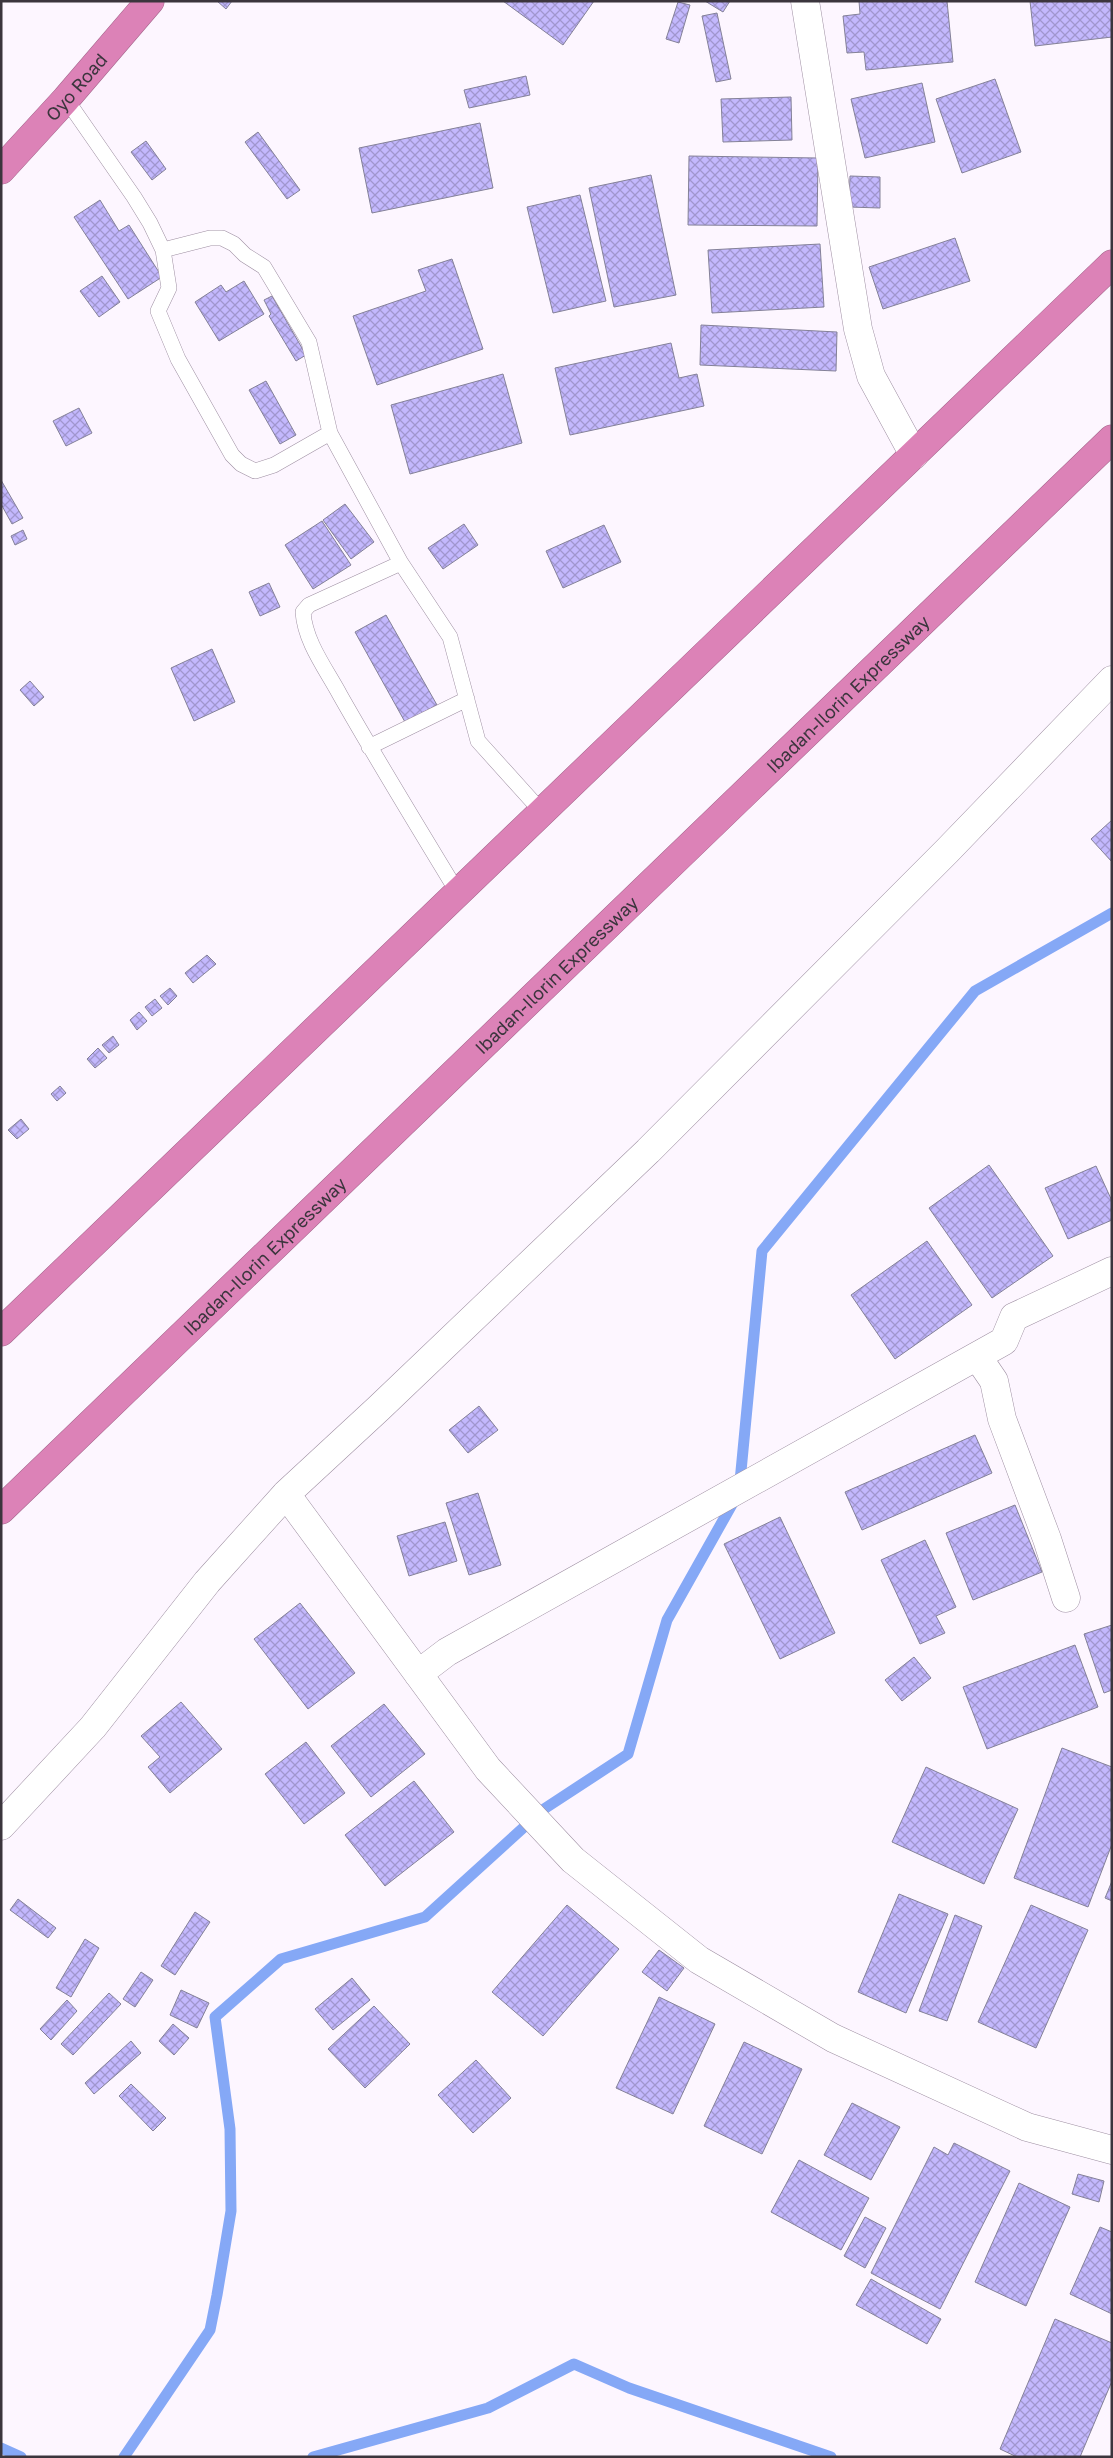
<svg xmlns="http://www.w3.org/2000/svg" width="1113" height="2458" font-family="'Golos Text',sans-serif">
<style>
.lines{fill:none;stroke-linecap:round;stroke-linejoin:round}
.stream{stroke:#85a8f6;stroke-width:11}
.building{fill:url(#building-cross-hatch);stroke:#848198}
.lane-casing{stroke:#9e8fa2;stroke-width:16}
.street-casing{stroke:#9e8fa2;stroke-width:29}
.highway-casing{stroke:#a4678c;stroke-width:29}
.lane{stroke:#fff;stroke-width:15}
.street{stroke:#fff;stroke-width:28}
.highway{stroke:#dc82b7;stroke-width:28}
.labels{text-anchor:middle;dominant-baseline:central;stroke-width:4;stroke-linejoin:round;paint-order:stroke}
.street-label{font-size:18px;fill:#3b353d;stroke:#fff}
</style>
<defs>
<pattern id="building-cross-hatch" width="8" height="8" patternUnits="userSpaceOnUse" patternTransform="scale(1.25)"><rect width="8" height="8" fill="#c3b8fd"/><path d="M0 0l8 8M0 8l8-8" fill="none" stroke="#a096ce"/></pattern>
</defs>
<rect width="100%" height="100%" fill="#fdf6ff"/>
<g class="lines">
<path class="stream" d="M1,2448L21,2457
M124,2457L210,2330L217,2295L231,2211L230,2129L215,2017L281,1959L425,1917L544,1809L628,1754L667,1620L739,1492L762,1251L975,991L1112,913
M313,2457L488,2408L574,2364L629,2388L831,2457"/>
</g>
<path class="building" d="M217,1H232L226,9Z
M503,1H594L563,45Z
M705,1H730L723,12Z
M859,1H947L953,62L866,70L864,52L847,53L843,16L860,14Z
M1030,1H1112V37L1035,46Z
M678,2L690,5L679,43L666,39Z
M717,13L731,79L716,82L702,16Z
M526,76L530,95L469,108L464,90Z
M995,79L1021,152L962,173L936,99Z
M922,83L935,142L865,158L851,99Z
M791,97L792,140L723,142L721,99Z
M480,123L493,188L372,213L359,148Z
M258,132L300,190L287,199L245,142Z
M146,141L166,169L152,180L131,152Z
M689,156L818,158L817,226L688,225Z
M651,175L676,295L614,307L589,188Z
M850,176L880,177V208L849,207Z
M580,195L606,301L553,313L527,207Z
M100,200L119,231L129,225L162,277L128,299L74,217Z
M955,238L970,281L883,309L869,267Z
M820,244L824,307L712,313L708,250Z
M452,259L483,349L377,385L353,316L426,291L418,270Z
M102,276L120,302L99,317L80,291Z
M244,281L264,314L219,341L195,302L221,285L226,292Z
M272,296L306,355L296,361L269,316L271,314L264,300Z
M701,325L837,332L836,371L700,365Z
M671,343L679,378L697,374L704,406L570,435L555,368Z
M503,374L522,443L410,474L391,405Z
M266,381L296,435L280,444L249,390Z
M79,408L92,433L66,446L53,421Z
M1,480L23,518L12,524L1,504Z
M345,504L374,542L351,559L323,520Z
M322,521L351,565L313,589L285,545Z
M464,524L478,545L443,569L428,548Z
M604,525L621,562L563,588L546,551Z
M23,530L27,539L15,545L11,536Z
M269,583L280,607L260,616L249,592Z
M386,615L437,705L405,722L355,632Z
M212,649L235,702L194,721L171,668Z
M30,681L44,697L34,706L20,690Z
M1112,820V862L1091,839Z
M207,955L216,964L193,983L185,973Z
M170,988L177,996L168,1005L160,996Z
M155,999L162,1008L152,1016L145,1007Z
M139,1012L147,1021L137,1030L130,1020Z
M113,1036L119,1045L109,1053L102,1045Z
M98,1048L107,1058L95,1068L87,1059Z
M60,1086L66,1093L57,1101L51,1094Z
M21,1119L29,1129L17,1139L8,1130Z
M989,1165L1053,1256L992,1298L929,1208Z
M1096,1166L1112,1201V1220L1068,1239L1045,1188Z
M927,1241L972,1305L895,1359L851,1295Z
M479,1406L498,1430L468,1453L449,1430Z
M975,1435L992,1473L862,1530L845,1492Z
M478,1493L501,1565L469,1575L446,1503Z
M1015,1505L1042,1572L973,1600L946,1533Z
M780,1517L835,1633L780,1659L724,1544Z
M445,1522L457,1561L409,1576L397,1536Z
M925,1540L956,1607L936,1616L945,1633L920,1644L881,1560Z
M300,1603L355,1673L308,1709L254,1639Z
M1112,1625V1690L1104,1693L1084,1634Z
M1075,1645L1098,1707L987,1749L963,1687Z
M914,1657L931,1678L902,1701L885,1680Z
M181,1702L222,1749L170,1793L148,1767L160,1757L141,1736Z
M384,1704L425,1754L371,1797L331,1746Z
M306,1742L345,1793L304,1824L265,1774Z
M1062,1748L1112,1767V1844L1088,1907L1014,1878Z
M926,1767L1018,1809L984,1884L892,1842Z
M414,1781L454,1832L385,1886L345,1835Z
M1112,1881V1901L1105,1898Z
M899,1894L948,1914L906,2013L858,1992Z
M18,1899L56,1928L48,1938L10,1910Z
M567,1905L619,1949L543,2036L492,1992Z
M1031,1905L1088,1930L1036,2048L978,2022Z
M195,1912L210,1922L175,1975L161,1966Z
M955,1915L982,1926L947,2021L919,2011Z
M85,1939L99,1948L71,1997L56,1988Z
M659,1950L684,1968L667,1991L642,1972Z
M141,1972L153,1980L135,2007L123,1999Z
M352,1978L370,2000L333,2030L315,2009Z
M181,1990L209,2003L197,2028L170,2015Z
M109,1993L121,2004L73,2055L61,2044Z
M659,1997L715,2024L673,2114L616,2088Z
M67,2000L77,2011L51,2040L40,2029Z
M374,2006L410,2044L365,2088L328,2049Z
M173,2024L189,2038L174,2055L159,2041Z
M131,2041L141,2053L94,2094L85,2083Z
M744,2042L802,2069L762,2154L704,2126Z
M476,2060L511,2098L473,2133L438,2095Z
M131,2084L166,2118L153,2131L119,2096Z
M852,2103L900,2127L871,2180L824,2155Z
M954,2143L1010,2171L940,2309L871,2273L934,2147L948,2155Z
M799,2160L869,2198L841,2250L771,2212Z
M1078,2174L1104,2181L1099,2202L1072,2194Z
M1019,2183L1070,2207L1026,2306L975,2282Z
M865,2217L886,2228L865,2268L844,2256Z
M1100,2227L1112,2232V2314L1070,2294Z
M871,2279L941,2319L927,2344L856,2305Z
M1055,2319L1112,2343V2381L1080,2457H1017L1000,2449Z"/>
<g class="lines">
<g class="lane-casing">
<path id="lane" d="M66,99L134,197L150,223L163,250L169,288L158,311L178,359L232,455L241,464L255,471L274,465L330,433
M163,250L210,238H222L234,244L245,255L264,267L309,342L330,433L401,563L450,637L478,741L542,812
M401,563L309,605L303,612C305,642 326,669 340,695C378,762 418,827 458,893
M369,747L467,699"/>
</g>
<g class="street-casing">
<path id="street" d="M805,1L858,329L871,376L914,455
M977,1356L994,1381L1002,1419L1047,1539L1066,1598
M286,1494L488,1769L573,1860L699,1960L833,2038L1027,2127L1112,2150
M418,1674L447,1652L1004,1341L1014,1317L1112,1271
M1,1826L93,1727L207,1582L286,1494L379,1408L648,1151L947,851L1112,680"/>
</g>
<g class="highway-casing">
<g id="highway">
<path id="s1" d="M1,170L66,99L150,1"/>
<path d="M1,1332L1112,264"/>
<path id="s2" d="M1,1510L1112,439"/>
</g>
</g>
<use href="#lane" class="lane"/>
<use href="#street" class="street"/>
<use href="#highway" class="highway"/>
</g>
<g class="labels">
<g class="street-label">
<text stroke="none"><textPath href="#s1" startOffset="112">Oyo Road</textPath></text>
<text stroke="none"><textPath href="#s2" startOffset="1176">Ibadan-Ilorin Expressway</textPath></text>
<text stroke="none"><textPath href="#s2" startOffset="771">Ibadan-Ilorin Expressway</textPath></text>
<text stroke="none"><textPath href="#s2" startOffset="366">Ibadan-Ilorin Expressway</textPath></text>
</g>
</g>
<rect width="1113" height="2458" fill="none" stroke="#3b353d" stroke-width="5"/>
</svg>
